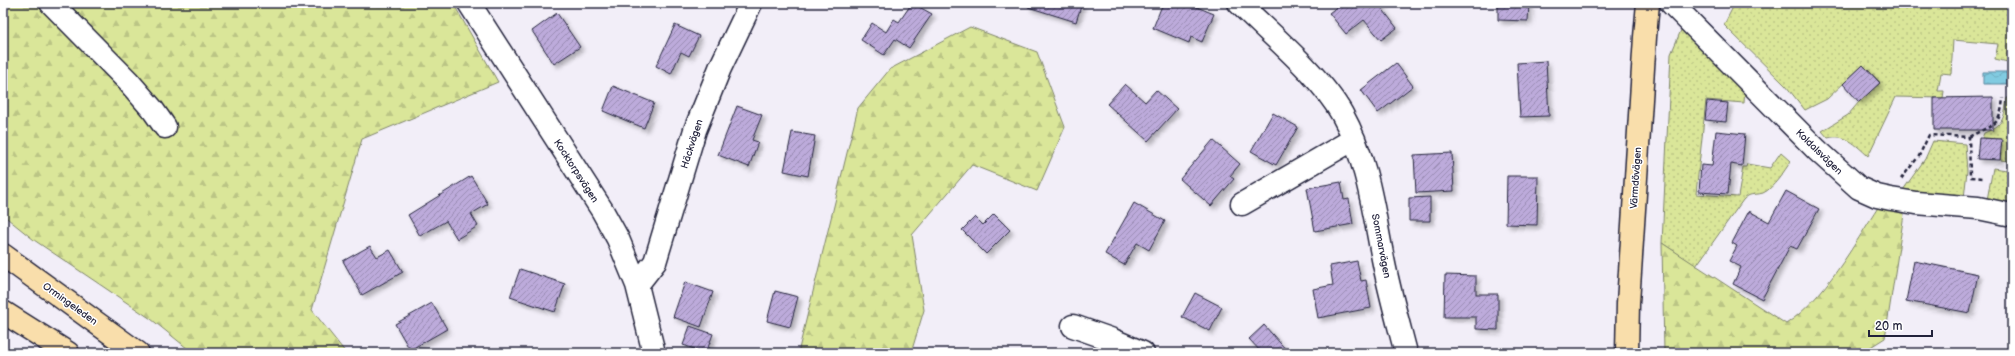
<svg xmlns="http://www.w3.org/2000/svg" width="2015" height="356" font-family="'Balsamiq Sans',sans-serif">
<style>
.grass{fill:url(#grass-dots);stroke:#7e846a}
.forest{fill:url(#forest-firs);stroke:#7e846a}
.water{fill:url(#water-waves);stroke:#5b879f}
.building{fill:url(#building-hatch);stroke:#22223b;filter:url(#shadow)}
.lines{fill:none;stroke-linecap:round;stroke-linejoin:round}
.minor-casing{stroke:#22223b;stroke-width:25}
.major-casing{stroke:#22223b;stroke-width:25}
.path{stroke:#22223b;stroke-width:2.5;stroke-dasharray:4 3;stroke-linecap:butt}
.minor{stroke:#fff;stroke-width:22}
.major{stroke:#f9deab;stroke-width:22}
.labels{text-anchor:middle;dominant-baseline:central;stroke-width:3;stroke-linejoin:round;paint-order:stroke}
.street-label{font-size:10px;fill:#22223b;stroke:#fff}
</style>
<defs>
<pattern id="grass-dots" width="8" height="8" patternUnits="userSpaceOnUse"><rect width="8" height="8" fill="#dae699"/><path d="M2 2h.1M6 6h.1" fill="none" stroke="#bbc585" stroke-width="1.8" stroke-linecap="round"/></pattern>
<pattern id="forest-firs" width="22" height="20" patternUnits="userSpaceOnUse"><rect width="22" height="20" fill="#dae699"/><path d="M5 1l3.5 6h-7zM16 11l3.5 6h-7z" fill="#bbc585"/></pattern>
<pattern id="water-waves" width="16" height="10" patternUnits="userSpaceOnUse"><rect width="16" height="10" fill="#81cbe1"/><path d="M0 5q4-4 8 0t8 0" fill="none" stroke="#6faec2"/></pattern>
<pattern id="building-hatch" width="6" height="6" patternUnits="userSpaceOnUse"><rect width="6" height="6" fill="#bdabdb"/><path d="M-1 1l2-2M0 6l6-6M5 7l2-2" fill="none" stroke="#998bb3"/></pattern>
<filter id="shadow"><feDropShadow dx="3.5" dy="3.5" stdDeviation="2" flood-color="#0004"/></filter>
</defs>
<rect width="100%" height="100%" fill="#f2eef8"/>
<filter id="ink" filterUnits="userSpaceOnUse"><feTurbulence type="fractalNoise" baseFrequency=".025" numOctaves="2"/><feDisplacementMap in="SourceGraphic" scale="8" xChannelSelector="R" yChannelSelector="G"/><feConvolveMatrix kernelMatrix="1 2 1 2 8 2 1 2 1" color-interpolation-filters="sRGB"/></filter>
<g filter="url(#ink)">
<path class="grass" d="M1748,3H2012V63L1995,59L1998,44L1953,40L1951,74L1941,73L1938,91H1944L1943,98L1896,97L1868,156C1856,145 1845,133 1828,138L1822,131L1848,115L1859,102L1880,82L1863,65L1827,99L1805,110L1786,86L1724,25L1734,5Z
M1684,23L1745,88L1744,103L1706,100L1696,194L1738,197L1743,167H1746L1747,164L1770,168L1781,152L1791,161C1785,170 1773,189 1763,193C1752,196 1751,192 1743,200L1696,266L1662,243L1671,54Z
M2007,98H2012V204L1987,200L1993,168L2007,170L2008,161L2000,160L2001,139L1982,138L1984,133C2004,125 2004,118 2007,98Z
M1933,141L1965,144L1967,171L1964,198L1918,195L1903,190L1925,159Z"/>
<path class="forest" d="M3,3H453L498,82L362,139L312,310L346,353H193L151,319L34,240L3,215Z
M970,27L1037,52L1065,127L1037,191L972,165L912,235L924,310L911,353H798L858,108L890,69Z
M1879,206L1904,214L1885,338L1861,353H1664L1662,243L1786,324C1825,298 1853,246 1879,206Z"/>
<path class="water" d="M1983,72H2007V84H1983Z"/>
<path class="building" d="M912,3L932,14L909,48L895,39L884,55L861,40L872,23L886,32L894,19L899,22Z
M1029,3H1082L1076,22L1028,7Z
M1163,3H1187L1214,14L1202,42L1191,37L1189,43L1153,28Z
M1342,3H1385L1381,7L1397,28L1381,40L1364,20L1346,34L1329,13Z
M1498,3H1529L1528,21L1498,20Z
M557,13L580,47L554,64L532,31Z
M675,25L699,36L689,56L681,52L671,74L656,66Z
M1546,61L1549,116L1520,117L1517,63Z
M1396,63L1413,86L1378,113L1361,90Z
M1863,65L1880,83L1859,102L1843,84Z
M1125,84L1145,102L1156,90L1177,109L1148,141L1107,104Z
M613,86L654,103L644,128L603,111Z
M1993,97V130H1934V98Z
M1707,101L1728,103L1726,122L1705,120Z
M737,106L762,115L752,140L758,142L749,167L718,155Z
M1273,113L1298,127L1276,165L1251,151Z
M1716,131L1745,134L1742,166L1731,164L1728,194L1699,192L1701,165L1712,166Z
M792,132L815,136L808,176L784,171Z
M1979,138L2002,139L2000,160L1977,159Z
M1213,140L1240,164L1230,176L1234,179L1211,206L1180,179Z
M1452,153L1454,191L1416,193L1414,155Z
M471,176L488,204L471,214L478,226L457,239L446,221L420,236L408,215Z
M1507,176H1538L1537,225L1506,224Z
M1341,182L1344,200L1349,199L1353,224L1315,231L1307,188Z
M1786,191L1819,209L1797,249L1790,246L1762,299L1733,284L1741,267L1729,261L1737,246L1732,243L1749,211L1769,222Z
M1430,197V221H1409V198Z
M1134,203L1165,221L1149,250L1137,243L1124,265L1105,254Z
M994,214L1010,230L986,254L962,230L975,217L983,225Z
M370,246L377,257L390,250L403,272L362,295L343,261Z
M1357,261L1361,281L1366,280L1371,308L1318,318L1313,289L1333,285L1330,266Z
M1914,261L1978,274L1970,313L1906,301Z
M520,269L565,284L555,312L510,297Z
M1445,275L1476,276V294H1498V330L1476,329V317H1444Z
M685,282L713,292L701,327L673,317Z
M775,291L798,297L790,327L767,321Z
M1195,293L1222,307L1210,331L1182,317Z
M432,303L447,329L410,350L395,324Z
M1264,325L1289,353H1262L1249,339Z
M690,326L713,334L706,353L683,345Z"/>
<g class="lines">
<g class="minor-casing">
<path id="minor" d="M51,3L128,81L153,110L165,127
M469,3L602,210L618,239L637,285L654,353
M1239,3C1270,34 1321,76 1342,114C1367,159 1373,208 1383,259C1389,290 1398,322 1406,353
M1671,3L1817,150L1859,188L1877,196L1891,199L1916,203L1978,208L2012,215
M1242,204L1354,139
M637,285L655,262L695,130L720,68L751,3
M1073,326L1113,340L1143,353"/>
</g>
<g class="major-casing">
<path id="major" d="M3,255L138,353
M3,312L68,353
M1627,353L1628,303L1645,37L1648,3"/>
</g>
<path class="path" d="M1969,137C1993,123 2000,129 2003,98
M1901,179L1919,156L1929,135L1969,137L1970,177L1982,178"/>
<use href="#minor" class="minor"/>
<use href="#major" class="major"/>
</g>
</g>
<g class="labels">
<g class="street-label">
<text transform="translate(692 144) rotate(-72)">Häckvägen</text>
<text transform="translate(1819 152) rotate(44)">Koldalsvägen</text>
<text transform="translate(576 171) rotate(57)">Kocktorpsvägen</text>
<text transform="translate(1636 178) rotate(-86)">Värmdövägen</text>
<text transform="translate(1381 246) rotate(79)">Sommarvägen</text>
<text transform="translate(70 304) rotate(36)">Ormingeleden</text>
</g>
</g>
<rect width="2015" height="356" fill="none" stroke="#fff" stroke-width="16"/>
<rect x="8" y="8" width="1999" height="340" fill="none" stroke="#22223b" stroke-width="1.5" filter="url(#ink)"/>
<path d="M1869 330v6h63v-6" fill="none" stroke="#22223b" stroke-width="2"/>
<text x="1875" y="330" font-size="12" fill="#22223b" stroke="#ffffff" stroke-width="3" paint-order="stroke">20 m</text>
</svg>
